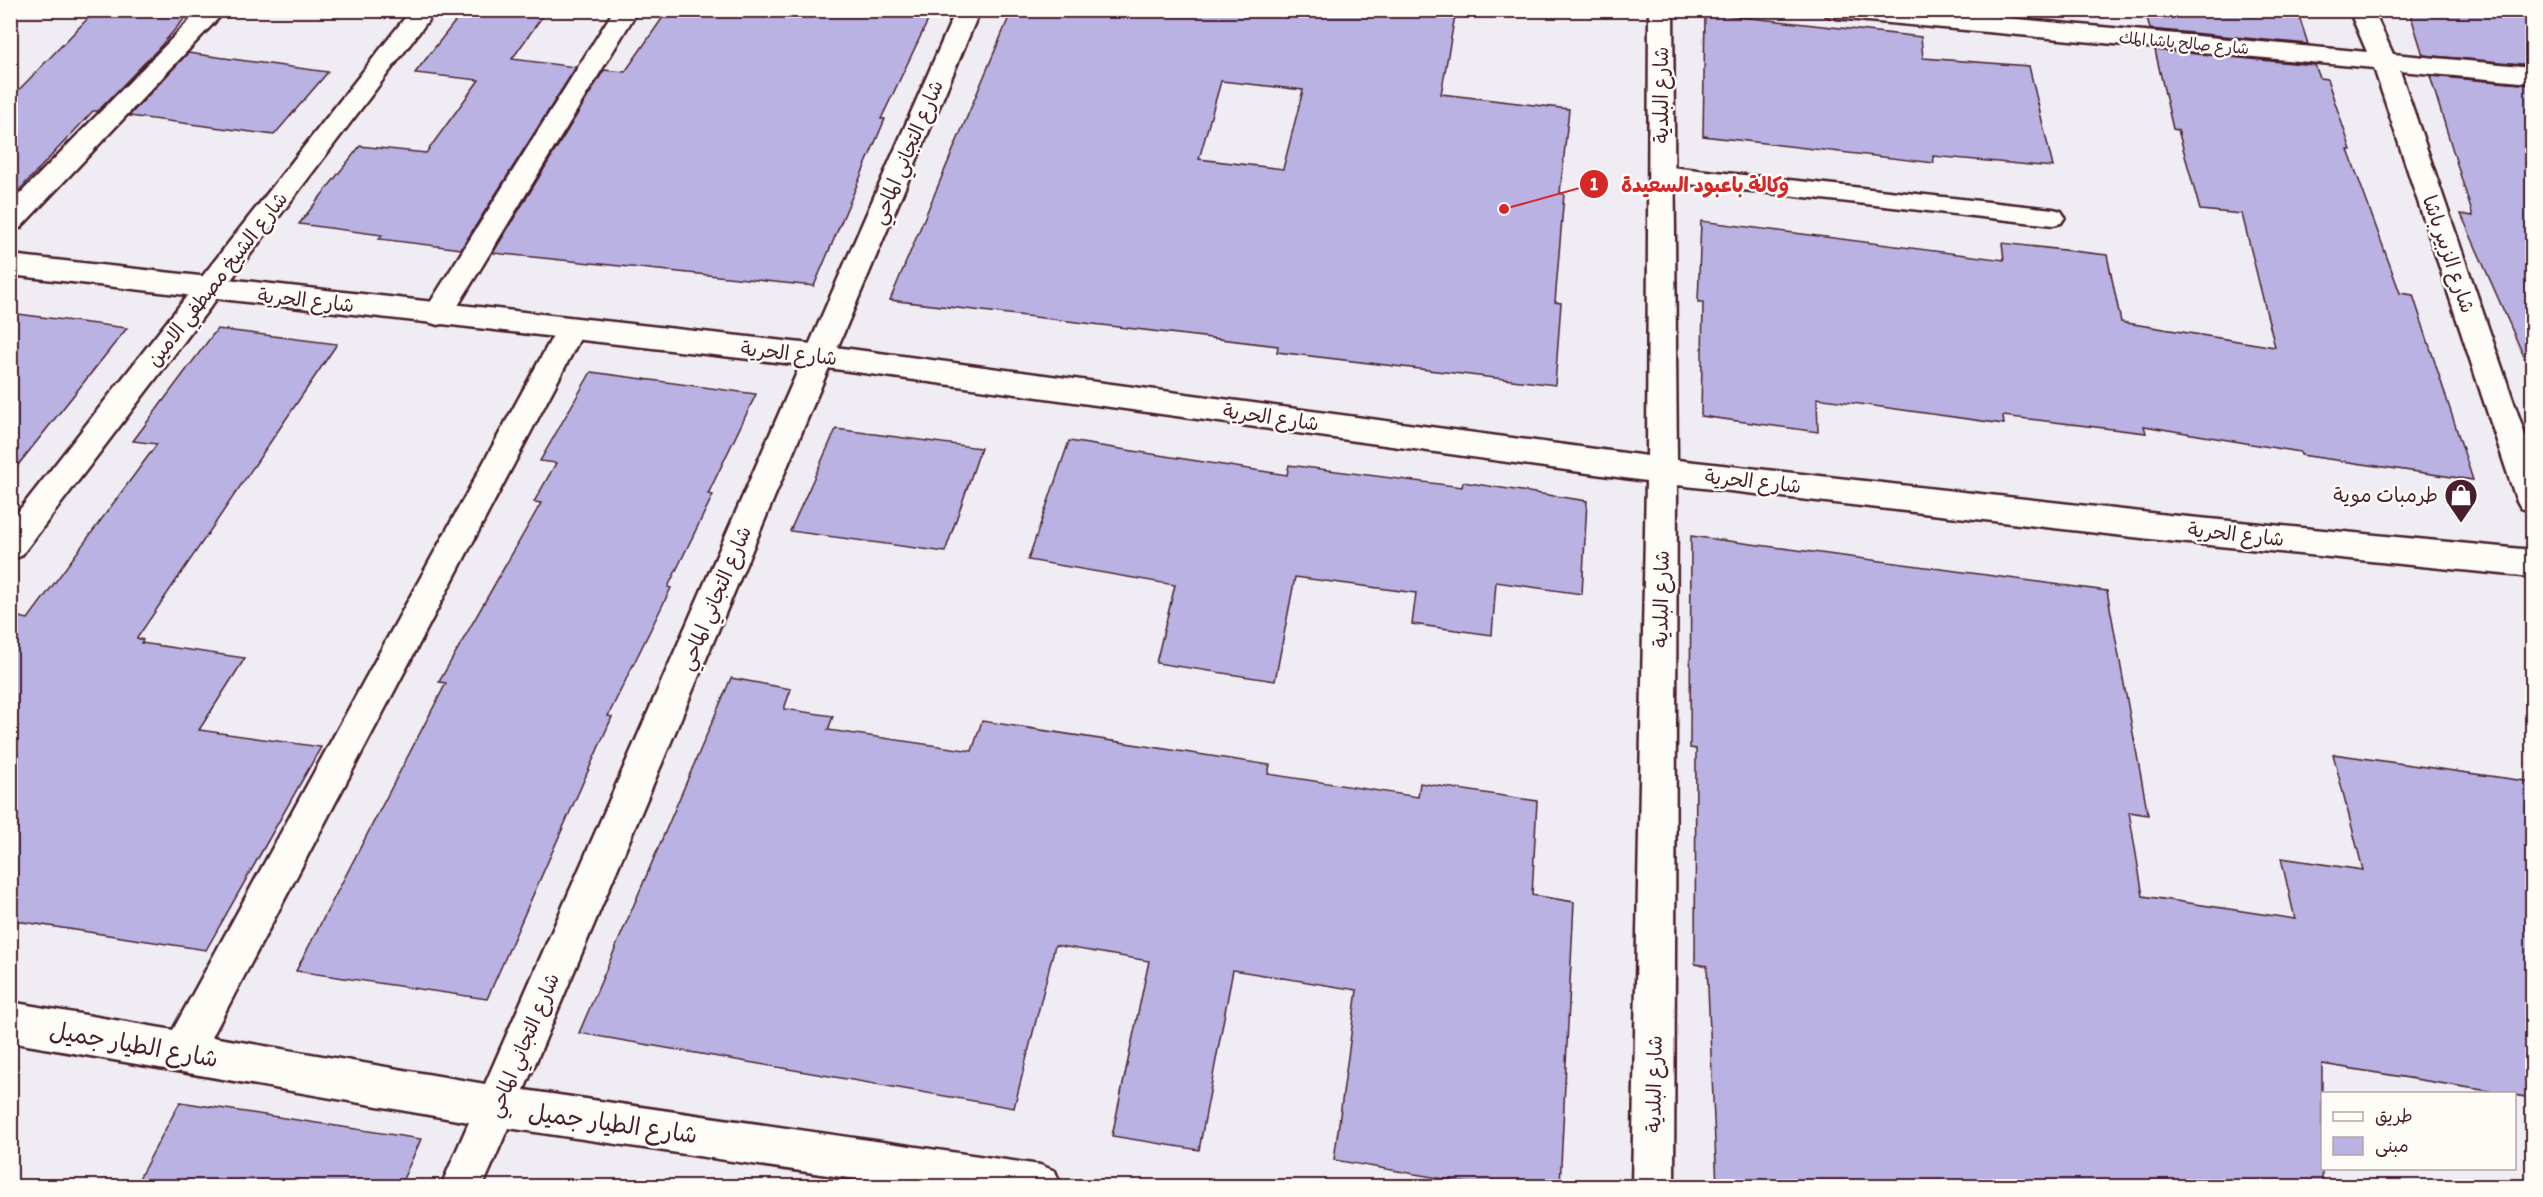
<svg xmlns="http://www.w3.org/2000/svg" width="2543" height="1197" font-family="Itim,'Playpen Sans Arabic',sans-serif">
<style>
.building{fill:#b9b2e3;stroke:#4a1f2b;stroke-width:1.5;fill-rule:evenodd}
.lines{fill:none;stroke-linecap:round;stroke-linejoin:round}
.service-casing{stroke:#4a1f2b;stroke-width:5}
.minor-casing{stroke:#4a1f2b;stroke-width:5}
.tertiary-casing{stroke:#4a1f2b;stroke-width:5}
.service{fill:#fdfcf7;fill-rule:evenodd}
.minor{fill:#fdfcf7;fill-rule:evenodd}
.tertiary{fill:#fdfcf7;fill-rule:evenodd}
.labels{text-anchor:middle;dominant-baseline:central;stroke-width:5;stroke-linejoin:round;paint-order:stroke}
.far-street-label{font-size:16px;fill:#4a1f2b;stroke:#fdfcf7}
.street-label{font-size:20px;fill:#4a1f2b;stroke:#fdfcf7}
.poi-label{font-size:20px;fill:#4a1f2b;stroke:#fdfcf7;text-anchor:end}
.near-street-label{font-size:24px;fill:#4a1f2b;stroke:#fdfcf7}
.leader{fill:none;stroke:#d62828;stroke-width:2}
.callout-dot{fill:#d62828;stroke:#fdfcf7;stroke-width:2}
.mark-label{font-size:18px;text-anchor:middle;font-weight:bold;fill:#fff}
.callout-label{font-size:21px;text-anchor:middle;font-weight:bold;fill:#d62828;stroke:#fdfcf7;stroke-width:5;stroke-linejoin:round;paint-order:stroke}
</style>
<rect width="100%" height="100%" fill="#efedf3"/>
<filter id="ink" filterUnits="userSpaceOnUse"><feTurbulence type="fractalNoise" baseFrequency=".0167" numOctaves="2"/><feDisplacementMap in="SourceGraphic" scale="12" xChannelSelector="R" yChannelSelector="G"/><feConvolveMatrix kernelMatrix="1 2 1 2 8 2 1 2 1" color-interpolation-filters="sRGB"/></filter>
<g filter="url(#ink)">
<path class="building" d="M96,10H192L158,49L98,111H93L10,200V99Z
M464,10H547L512,59L576,67L461,249L379,239L382,235L299,224L360,146L426,153L479,80L415,73Z
M668,10H933L881,119H885L814,286L493,253L604,70L625,72Z
M1012,10H1456L1441,94L1569,109L1560,193L1564,194L1555,302L1561,303L1555,385L1277,352L1278,346L890,300ZM1221,81L1303,90L1283,169L1199,159Z
M2145,10H2297L2308,44L2150,29Z
M2409,10H2532V65L2423,55Z
M1705,13L1921,37L1923,58L2029,66L2053,167L1933,156L1934,163L1703,136Z
M2155,50L2315,65L2320,78L2327,79L2351,150H2348L2400,293L2413,295L2473,480L2301,455L2300,452L2144,426L2146,433L2003,416L2004,424L1817,398L1818,432L1701,416L1703,302H1698L1701,221L2004,260L2002,243L2107,255L2121,322L2275,347L2242,214L2200,210L2178,130L2173,129Z
M188,53L328,72L274,135L129,116Z
M2430,76L2532,85V375L2461,214L2473,216Z
M10,313L127,328L10,475Z
M217,329L337,344L137,638L143,640L141,643L245,658L199,730L321,747L206,950L10,920V615L28,619L157,444L133,441Z
M591,372L756,394L708,494L713,495L668,587L671,588L608,716L612,717L487,999L296,971L446,683L439,682L541,503L534,502L556,463L540,461Z
M836,429L981,448L945,552L790,531Z
M1069,441L1287,475L1289,465L1462,487L1463,482L1587,501L1582,594L1496,582L1492,635L1412,624L1416,593L1295,577L1275,681L1156,663L1175,585L1028,560Z
M1691,536L2107,591L2148,815L2129,812L2143,896L2295,919L2281,858L2363,870L2333,754L2532,782V1098L2322,1064V1186H1717L1707,966L1695,964L1696,749L1690,748Z
M731,678L791,689L784,709L833,716L828,730L972,751L982,721L1270,765L1268,774L1418,797L1420,783L1537,801L1532,895L1574,902L1560,1186H1484L1334,1160L1357,990L1233,970L1199,1150L1112,1136L1149,961L1055,945L1014,1108L579,1033Z
M180,1102L421,1139L400,1186H135Z"/>
<g class="lines">
<g class="service-casing">
<path id="service" d="M1661,166L2053,209L2061,211L2065,217L2061,223L2053,225L1653,180L1649,174L1653,168Z"/>
</g>
<g class="minor-casing">
<path id="minor" d="M200,10H226L20,228L10,230V204Z
M411,10H436L21,556L10,560V522Z
M614,10H638L448,322L438,325L428,322L424,314L428,306Z
M956,10H980L524,1090L1040,1165L1055,1171L1061,1186H902L508,1128L483,1186H441L469,1122L10,1042V1002L173,1030L561,321L571,318L581,321L585,329L212,1037L485,1084Z
M1823,10H1922L2367,52L2349,10H2373L2393,54L2532,67V83L2400,71L2532,455V512L2521,508L2516,499L2374,68L1835,18L1826,15Z"/>
</g>
<g class="tertiary-casing">
<path id="tertiary" d="M1649,10H1673L1677,460L2168,515L2532,550V577L2168,541L1677,485L1674,1186H1632L1646,481L820,367L10,275V255L820,345L1647,456Z"/>
</g>
<use href="#service" class="service"/>
<use href="#minor" class="minor"/>
<use href="#tertiary" class="tertiary"/>
</g>
</g>
<defs>
<g id="shop-pin" transform="scale(1.725)"><path d="M0 17L-7.5 6A9.5 9.5 0 1 1 7.5 6Z" fill="#4a1f2b" stroke="#fdfcf7"/><path d="M-5-2.5h2.3a2.7 3.5 0 0 1 5.4 0H5L5.5 6h-11ZM-1.5-2.5h3a1.5 2.3 0 0 0-3 0Z" fill="#fff"/></g>
</defs>
<g fill-rule="evenodd">
<use href="#shop-pin" x="2461" y="495"/>
</g>
<g class="labels">
<g class="far-street-label">
<text transform="translate(2184 43) rotate(5)">شارع صالح باشا المك</text>
</g>
<g class="street-label">
<text transform="translate(1661 95) rotate(-90)">شارع البلدية</text>
<text transform="translate(907 152) rotate(-67)">شارع التجاني الماحي</text>
<text transform="translate(2449 254) rotate(71)">شارع الزبير باشا</text>
<text transform="translate(217 279) rotate(-52)">شارع الشيخ مصطفي الامين</text>
<text transform="translate(306 300) rotate(6)">شارع الحرية</text>
<text transform="translate(789 353) rotate(6)">شارع الحرية</text>
<text transform="translate(1271 417) rotate(8)">شارع الحرية</text>
<text transform="translate(1753 481) rotate(6)">شارع الحرية</text>
<text transform="translate(2236 534) rotate(6)">شارع الحرية</text>
<text transform="translate(715 598) rotate(-67)">شارع التجاني الماحي</text>
<text transform="translate(1661 599) rotate(-89)">شارع البلدية</text>
<text transform="translate(523 1045) rotate(-67)">شارع التجاني الماحي</text>
<text transform="translate(1654 1084) rotate(-89)">شارع البلدية</text>
</g>
<g class="poi-label">
<text x="2438" y="495">طرمبات موية</text>
</g>
<g class="near-street-label">
<text transform="translate(134 1044) rotate(10)">شارع الطيار جميل</text>
<text transform="translate(613 1123) rotate(8)">شارع الطيار جميل</text>
</g>
</g>
<path class="leader" d="M1504 209L1594 184"/>
<g class="callout-dot">
<circle cx="1504" cy="209" r="6"/>
<circle cx="1594" cy="184" r="15"/>
</g>
<g class="mark-label">
<text x="1594" y="190">1</text>
</g>
<g class="callout-label">
<text x="1705" y="192">وكالة باعبود السعيدة</text>
</g>
<rect width="2543" height="1197" fill="none" stroke="#fdfcf7" stroke-width="36"/>
<rect x="18" y="18" width="2507" height="1161" fill="none" stroke="#4a1f2b" stroke-width="2" filter="url(#ink)"/>
<rect x="2321" y="1092" width="195" height="78" fill="#fdfcf7" stroke="#b5a4a5" stroke-width="1.5"/>
<rect x="2333" y="1112" width="30" height="9" fill="#fdfcf7" stroke="#b5a4a5" stroke-width="1.5"/>
<text x="2375" y="1122" font-size="18" fill="#4a1f2b">طريق</text>
<rect x="2333" y="1137" width="30" height="18" fill="#b9b2e3" stroke="#b5a4a5" stroke-width="1.5"/>
<text x="2375" y="1152" font-size="18" fill="#4a1f2b">مبنى</text>
</svg>
